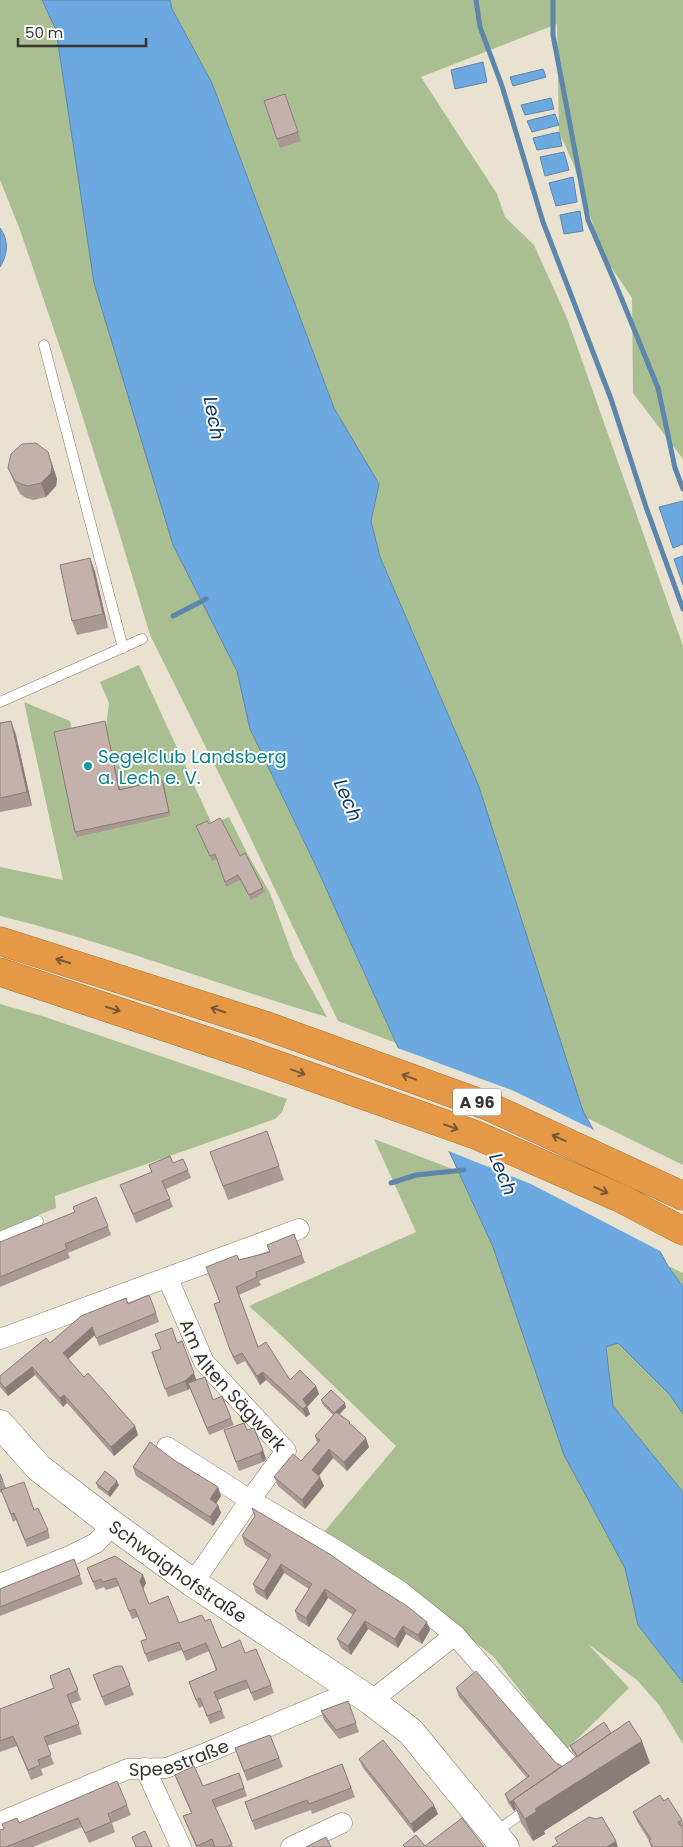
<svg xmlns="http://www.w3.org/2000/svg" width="683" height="1847" font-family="Poppins,sans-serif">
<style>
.green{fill:#a9bf91}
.water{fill:#6da9e1;stroke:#5d86ab}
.pier{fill:#eae2d1}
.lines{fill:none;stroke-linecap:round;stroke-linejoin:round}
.stream{stroke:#5d86ab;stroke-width:5}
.lane-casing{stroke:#827a6b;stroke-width:11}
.street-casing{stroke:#827a6b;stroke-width:21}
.secondary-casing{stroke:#827a6b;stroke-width:29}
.highway-casing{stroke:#a8753d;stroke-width:29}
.lane{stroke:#fff;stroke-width:10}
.street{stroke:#fff;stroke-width:20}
.secondary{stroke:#fff;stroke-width:28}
.highway{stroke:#e59845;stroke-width:28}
.wall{fill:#a99894}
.shaded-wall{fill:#8a7c78}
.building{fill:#c5b1ac;stroke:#8a7c78}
.oneway{stroke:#755836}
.culture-dot{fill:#0f9aa8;stroke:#fff;stroke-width:2}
.labels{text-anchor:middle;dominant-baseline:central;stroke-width:4;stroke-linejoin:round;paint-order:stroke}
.shield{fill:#fff;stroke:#74726d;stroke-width:1}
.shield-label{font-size:16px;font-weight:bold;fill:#38352e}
.culture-label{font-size:18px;fill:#0d838f;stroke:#fff;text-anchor:start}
.street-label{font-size:18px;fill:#38352e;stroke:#fff}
.water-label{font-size:19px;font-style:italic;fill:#0e3b60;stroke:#fff}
</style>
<rect width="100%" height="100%" fill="#eae2d1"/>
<path class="green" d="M0,0H42L56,30L94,283L173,545L237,671L250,729L315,864L396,1043L338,1021L238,812L150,635L118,529L71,380L20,230L0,180Z
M170,0H683V459L633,393L632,298L603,255L573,163L559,132L557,24L421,77L497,194L505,217L534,245L567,318L683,646V1165L587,1118L583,1111L478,784L380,557L371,521L379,484L334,408L212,83L172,9Z
M139,665L212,824L229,817L248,855L270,893L293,956L327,1017C218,985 111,943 0,916V867L63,880L24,702L70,721L73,733L121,794L106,726L109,703L100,682Z
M0,1004L42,1016L287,1099L282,1112L275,1119L55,1196L56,1208L0,1231Z
M374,1139L458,1171L493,1247L564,1455L625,1568L638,1625L683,1683V1744L659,1705L637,1680L588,1644L629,1688L566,1750L494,1657L404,1586L324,1532L396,1446L285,1339L249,1306L416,1232Z
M668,1266L683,1273V1287Z
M618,1343L670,1395L683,1414V1492L613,1406L606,1347Z"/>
<path class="water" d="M42,0H170L172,9L212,83L334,408L379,484L371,521L380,557L478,784L583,1111L668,1266L683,1287V1414L670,1395L618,1343L606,1347L613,1406L683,1492V1683L638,1625L625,1568L564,1455L493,1247L449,1151L396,1043L315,864L250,729L237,671L173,545L94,283L56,30Z
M483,62L487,82L455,89L451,70Z
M543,69L546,77L513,86L510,77Z
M551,98L554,109L525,115L521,105Z
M555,114L559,125L532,132L527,121Z
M559,132L562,146L537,150L533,138Z
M564,152L569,170L545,176L540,157Z
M573,177L577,202L556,206L549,183Z
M580,211L583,231L564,234L560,215Z
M0,228C9,240 8,254 0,267Z
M683,501V544L673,548L659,507Z
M683,556V585L674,559Z"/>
<path class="pier" d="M395,1047L514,1091L598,1132L664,1253L531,1184L446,1150Z"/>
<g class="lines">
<path class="stream" d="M476,0L480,27L502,86L543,222L611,399L646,507L683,609
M553,0V35L588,220L616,285L658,388L675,468L683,489
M173,616L206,599
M391,1183L416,1175L464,1170"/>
<g class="lane-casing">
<path id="lane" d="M44,345L123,648
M0,702L142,639
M0,1237L38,1221
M494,1833L529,1808"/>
</g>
<g class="street-casing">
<g id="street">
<path id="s1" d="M168,1279L204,1362L286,1451L250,1500L193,1583"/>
<path d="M0,1339L299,1229"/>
<path d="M167,1447L250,1500L331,1547L400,1591L455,1635L568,1764"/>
<path d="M0,1584L72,1555L96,1543L113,1525"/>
<path d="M371,1701L455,1635"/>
<path d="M145,1768L181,1847"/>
<path id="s2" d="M0,1822L128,1769L166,1768L206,1753L355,1690"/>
<path d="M291,1847L342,1823"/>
</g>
</g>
<g class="secondary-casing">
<g id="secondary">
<path id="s3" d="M0,1424L39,1468L113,1525L193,1583L371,1701L411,1732L505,1847"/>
</g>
</g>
<g class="highway-casing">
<path id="highway" d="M0,941L264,1025L488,1106L683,1196
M0,972L252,1056L476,1135L620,1198L683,1231"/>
</g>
<use href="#lane" class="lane"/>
<use href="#street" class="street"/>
<use href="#secondary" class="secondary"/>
<use href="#highway" class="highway"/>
</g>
<path class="wall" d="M285,94L301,141L280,148L264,101Z
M48,452L57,479L56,486L46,497L33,500L26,498L20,494L14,482L8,468Z
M90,558L95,572L108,628L77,635L72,621Z
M11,721L16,735L32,806L0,812V723Z
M106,726L120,789L164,785L170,816L77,837L75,832Z
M209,824L240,856L263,888L265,892L251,900L240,880L226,887L217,859L212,861L196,826Z
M210,1152L279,1166L284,1180L228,1200Z
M173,1163L188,1170L191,1178L166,1189L173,1207L136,1223L120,1185L152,1172L149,1165Z
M108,1226L111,1235L68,1253L70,1258L0,1287V1242Z
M294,1234L305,1263L259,1281L261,1285L239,1295L258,1347L290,1380L316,1386L319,1394L307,1407L310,1414L306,1417L266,1380L260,1385L245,1361L237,1365L233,1358L214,1304L219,1302L239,1260L270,1252Z
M128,1304L156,1313L159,1322L99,1346L95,1335L68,1359L84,1377L135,1426L138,1435L114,1456L67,1403L63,1407L35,1375L8,1396L0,1387V1376L50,1343Z
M177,1343L196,1380L213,1400L231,1418L234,1425L209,1435L190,1388L188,1390L168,1397L152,1352Z
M321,1400L346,1407L340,1414L351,1425L369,1447L347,1471L333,1458L319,1476L324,1486L305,1509L278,1486L274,1477L301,1461L317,1443L315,1436L333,1415L323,1405Z
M224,1430H247L263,1450L266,1459L263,1462L239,1471Z
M174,1460L218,1487L221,1496L216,1504L218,1505L221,1513L213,1526L136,1476L133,1467Z
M0,1474L6,1488L34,1510L48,1530L50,1538L27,1547L16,1520L13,1522L2,1492L0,1493Z
M96,1483L119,1485L110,1497L98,1488Z
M242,1536L430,1630L422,1644L406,1634L398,1648L368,1629L351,1655L341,1648L337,1639L353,1615L328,1598L309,1627L298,1620L295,1611L309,1589L284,1573L267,1600L256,1593L253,1584L268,1560L245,1545Z
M74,1559L83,1584L0,1616V1589Z
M87,1568L143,1575L146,1583L143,1589L149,1604L179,1623L205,1621L222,1648L245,1653L271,1685L274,1693L254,1701L249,1688L218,1700L225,1718L210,1724L203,1706L199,1708L189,1682L216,1671L209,1651L186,1661L182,1650L148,1662L141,1641L147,1639L138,1617L132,1619L119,1586L106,1590L104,1587L96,1590Z
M122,1666L134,1695L105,1706L93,1675Z
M69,1668L81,1700L71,1704L82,1734L47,1746L54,1764L41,1769L43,1775L31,1780L17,1746L0,1752V1709L54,1688Z
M456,1688L556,1763L562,1767L577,1757L572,1751L570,1746L611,1733L650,1763L544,1831L545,1834L533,1841L521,1823L516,1809L514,1811L508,1803L505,1794L527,1778L459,1697Z
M348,1701L359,1732L339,1739L324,1720L321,1711Z
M270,1735L283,1767L247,1781L235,1748Z
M359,1759L438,1814L414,1833L363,1768Z
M342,1764L355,1797L312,1814L311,1810L255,1830L245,1802Z
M239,1773L247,1796L215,1808L233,1847H196L183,1816L191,1813L175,1775L203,1786Z
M664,1801L682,1820L683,1824V1847H651L649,1841L637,1821L633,1812Z
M127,1805L131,1815L112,1823L115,1832L89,1843L82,1827L33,1847H0L19,1823Z"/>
<path class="shaded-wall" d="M48,452L57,479L56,486L46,497L41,483Z
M90,558L95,572L108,628L103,614Z
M11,721L16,735L32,806L27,792Z
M105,721L106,726L121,794L119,790Z
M162,780L164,785L170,816L169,812Z
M92,1327L95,1335L66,1361L63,1353Z
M32,1367L35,1375L8,1396L5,1388Z
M263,1372L266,1380L260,1385L257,1376Z
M194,1373L197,1382L188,1390L185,1381Z
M316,1386L319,1394L307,1407L310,1414L306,1417L303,1409V1399Z
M64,1395L67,1403L63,1407L60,1398Z
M345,1403L346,1407L336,1418L334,1413Z
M135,1426L138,1435L114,1456L111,1447Z
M366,1438L369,1447L347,1471L344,1462Z
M329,1449L333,1458L316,1479L312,1470Z
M263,1450L266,1459L263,1462L260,1453Z
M320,1477L324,1486L305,1509L302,1500Z
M117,1481L119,1485L110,1497L108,1492Z
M218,1487L221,1496L213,1508L210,1499Z
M218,1505L221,1513L213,1526L210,1517Z
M281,1564L284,1573L267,1600L264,1591Z
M143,1575L146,1583L143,1589L140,1581Z
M325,1589L328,1598L309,1627L306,1618Z
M365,1621L368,1629L351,1655L348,1646Z
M427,1622L430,1630L422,1644L418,1635Z
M403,1626L406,1634L398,1648L395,1639Z
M642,1741L650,1763L544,1831L545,1834L533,1841L525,1819L535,1809Z
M562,1766L513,1800L516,1809L514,1811L510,1802Z
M434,1805L438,1814L414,1833L411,1824Z
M616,1841L618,1847H607Z"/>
<path class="building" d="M285,94L298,132L277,139L264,101Z
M36,443L48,452L52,466L51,473L41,483L28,486L21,484L15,481L8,468L11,454L22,444Z
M90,558L103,614L72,621L60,565Z
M11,721L27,792L0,798V723Z
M105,721L119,790L162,780L169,812L75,832L54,732Z
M220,818L222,821L240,856L245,853L263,888L249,895L238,875L225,882L215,854L210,856L196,826L207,821L209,824Z
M267,1131L279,1166L223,1186L210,1152Z
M170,1156L173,1163L183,1159L188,1170L162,1181L170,1199L133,1214L120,1185L152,1172L149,1165Z
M96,1197L108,1226L65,1244L67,1249L0,1277V1242L75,1212L73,1207Z
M294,1234L302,1255L256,1272L257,1277L236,1287L258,1347L266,1342L290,1380L300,1370L316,1386L303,1399L307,1406L303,1409L263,1372L257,1376L242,1353L234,1357L230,1350L214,1304L220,1302L206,1267L237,1255L239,1260L270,1252L267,1245Z
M149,1295L156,1313L96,1338L92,1327L63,1353L84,1377L88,1373L135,1426L111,1447L64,1395L60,1398L32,1367L5,1388L0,1382V1376L46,1338L50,1343L81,1316L126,1298L128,1304Z
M172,1328L177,1343L182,1341L194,1373L185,1381L165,1389L152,1352L161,1349L155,1334Z
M205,1377L213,1400L222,1396L231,1418L207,1428L188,1383Z
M331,1390L345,1403L334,1413L321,1400Z
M336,1412L350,1422L349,1423L366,1438L344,1462L329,1449L312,1470L320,1477L302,1500L274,1477L293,1454L301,1461L320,1440L315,1436Z
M244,1423L247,1430L254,1428L263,1450L260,1453L236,1462L224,1430Z
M150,1442L174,1460L218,1487L210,1499L218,1505L210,1517L133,1467Z
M105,1471L117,1481L108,1492L96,1483Z
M0,1474L3,1481L0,1482Z
M24,1482L34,1510L38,1508L48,1530L25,1540L14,1513L11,1514L1,1490Z
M252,1508L331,1555L380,1589L407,1606L427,1622L418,1635L403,1626L395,1639L365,1621L348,1646L337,1639L356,1610L325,1589L306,1618L295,1611L312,1584L281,1564L264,1591L253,1584L271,1555L242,1536L255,1516Z
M115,1556L143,1575L140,1581L149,1604L168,1596L179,1623L202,1615L205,1621L210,1619L222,1648L240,1640L245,1653L256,1649L271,1685L251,1693L246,1680L214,1692L222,1710L207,1716L200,1698L196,1700L189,1682L217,1670L206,1643L183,1652L179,1642L145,1654L141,1641L147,1639L135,1609L129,1611L116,1578L103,1582L101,1579L93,1582L87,1568Z
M74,1559L80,1575L0,1607V1589Z
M117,1666H122L130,1685L102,1697L93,1675Z
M69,1668L78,1690L67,1695L79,1724L44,1737L51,1755L38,1760L40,1765L28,1770L13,1736L0,1741V1709L54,1688L50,1676Z
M476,1671L556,1763L562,1766L510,1802L505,1794L529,1776L456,1688Z
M348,1701L356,1723L336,1730L321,1711Z
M629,1721L642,1741L535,1809L537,1811L525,1819L513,1800Z
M604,1722L611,1733L577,1757L575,1752L570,1746Z
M270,1735L279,1758L244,1771L235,1748Z
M383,1740L434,1805L411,1824L359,1759Z
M342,1764L351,1788L309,1804L307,1800L252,1821L245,1802Z
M194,1766L203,1786L239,1773L244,1788L212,1800L232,1844L226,1847H215L212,1839L197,1846L183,1816L192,1813L175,1775Z
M117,1781L127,1805L108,1814L111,1822L85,1833L78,1818L6,1847H0V1830L4,1829L2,1824L17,1818L19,1823Z
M660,1795L664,1801L668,1798L682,1820L678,1822L683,1829V1847H653L649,1841L651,1839L633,1812Z
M589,1817L596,1819L602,1817L616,1841L607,1847H552L558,1843L555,1838Z
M462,1818L484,1847H405L403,1845L416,1835L425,1846Z
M145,1831L152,1847H136L132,1837Z
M326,1837L331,1847H306Z"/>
<defs><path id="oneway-shaft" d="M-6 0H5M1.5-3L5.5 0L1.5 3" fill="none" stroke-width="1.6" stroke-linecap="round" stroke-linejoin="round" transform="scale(1.25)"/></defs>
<g class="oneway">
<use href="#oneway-shaft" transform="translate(63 961) rotate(-162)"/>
<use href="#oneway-shaft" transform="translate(113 1009) rotate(18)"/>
<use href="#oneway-shaft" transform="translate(218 1010) rotate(-162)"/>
<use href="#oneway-shaft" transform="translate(298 1072) rotate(20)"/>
<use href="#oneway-shaft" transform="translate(409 1077) rotate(-160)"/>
<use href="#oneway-shaft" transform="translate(451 1127) rotate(20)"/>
<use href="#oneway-shaft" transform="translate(559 1138) rotate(-156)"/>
<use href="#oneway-shaft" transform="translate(601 1190) rotate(24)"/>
</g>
<circle class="culture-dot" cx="88" cy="766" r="5"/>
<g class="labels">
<rect class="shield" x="453" y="1088.5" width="48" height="27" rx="4"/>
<g class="shield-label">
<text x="477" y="1102">A 96</text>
</g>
<g class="culture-label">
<text x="98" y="756">Segelclub Landsberg<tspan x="98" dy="21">a. Lech e. V.</tspan></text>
</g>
<g class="street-label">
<text stroke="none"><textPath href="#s1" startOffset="126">Am Alten Sägwerk</textPath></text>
<text stroke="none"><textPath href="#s3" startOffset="232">Schwaighofstraße</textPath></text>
<text stroke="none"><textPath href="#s2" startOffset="191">Speestraße</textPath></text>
</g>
<g class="water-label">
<text transform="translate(214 418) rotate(79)">Lech</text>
<text transform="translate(348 800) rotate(67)">Lech</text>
<text transform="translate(503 1174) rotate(68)">Lech</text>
</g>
</g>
<path d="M18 38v8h128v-8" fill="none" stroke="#38352e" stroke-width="2.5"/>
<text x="25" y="38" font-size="15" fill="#38352e" stroke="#ffffff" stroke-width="4" paint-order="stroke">50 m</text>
</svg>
